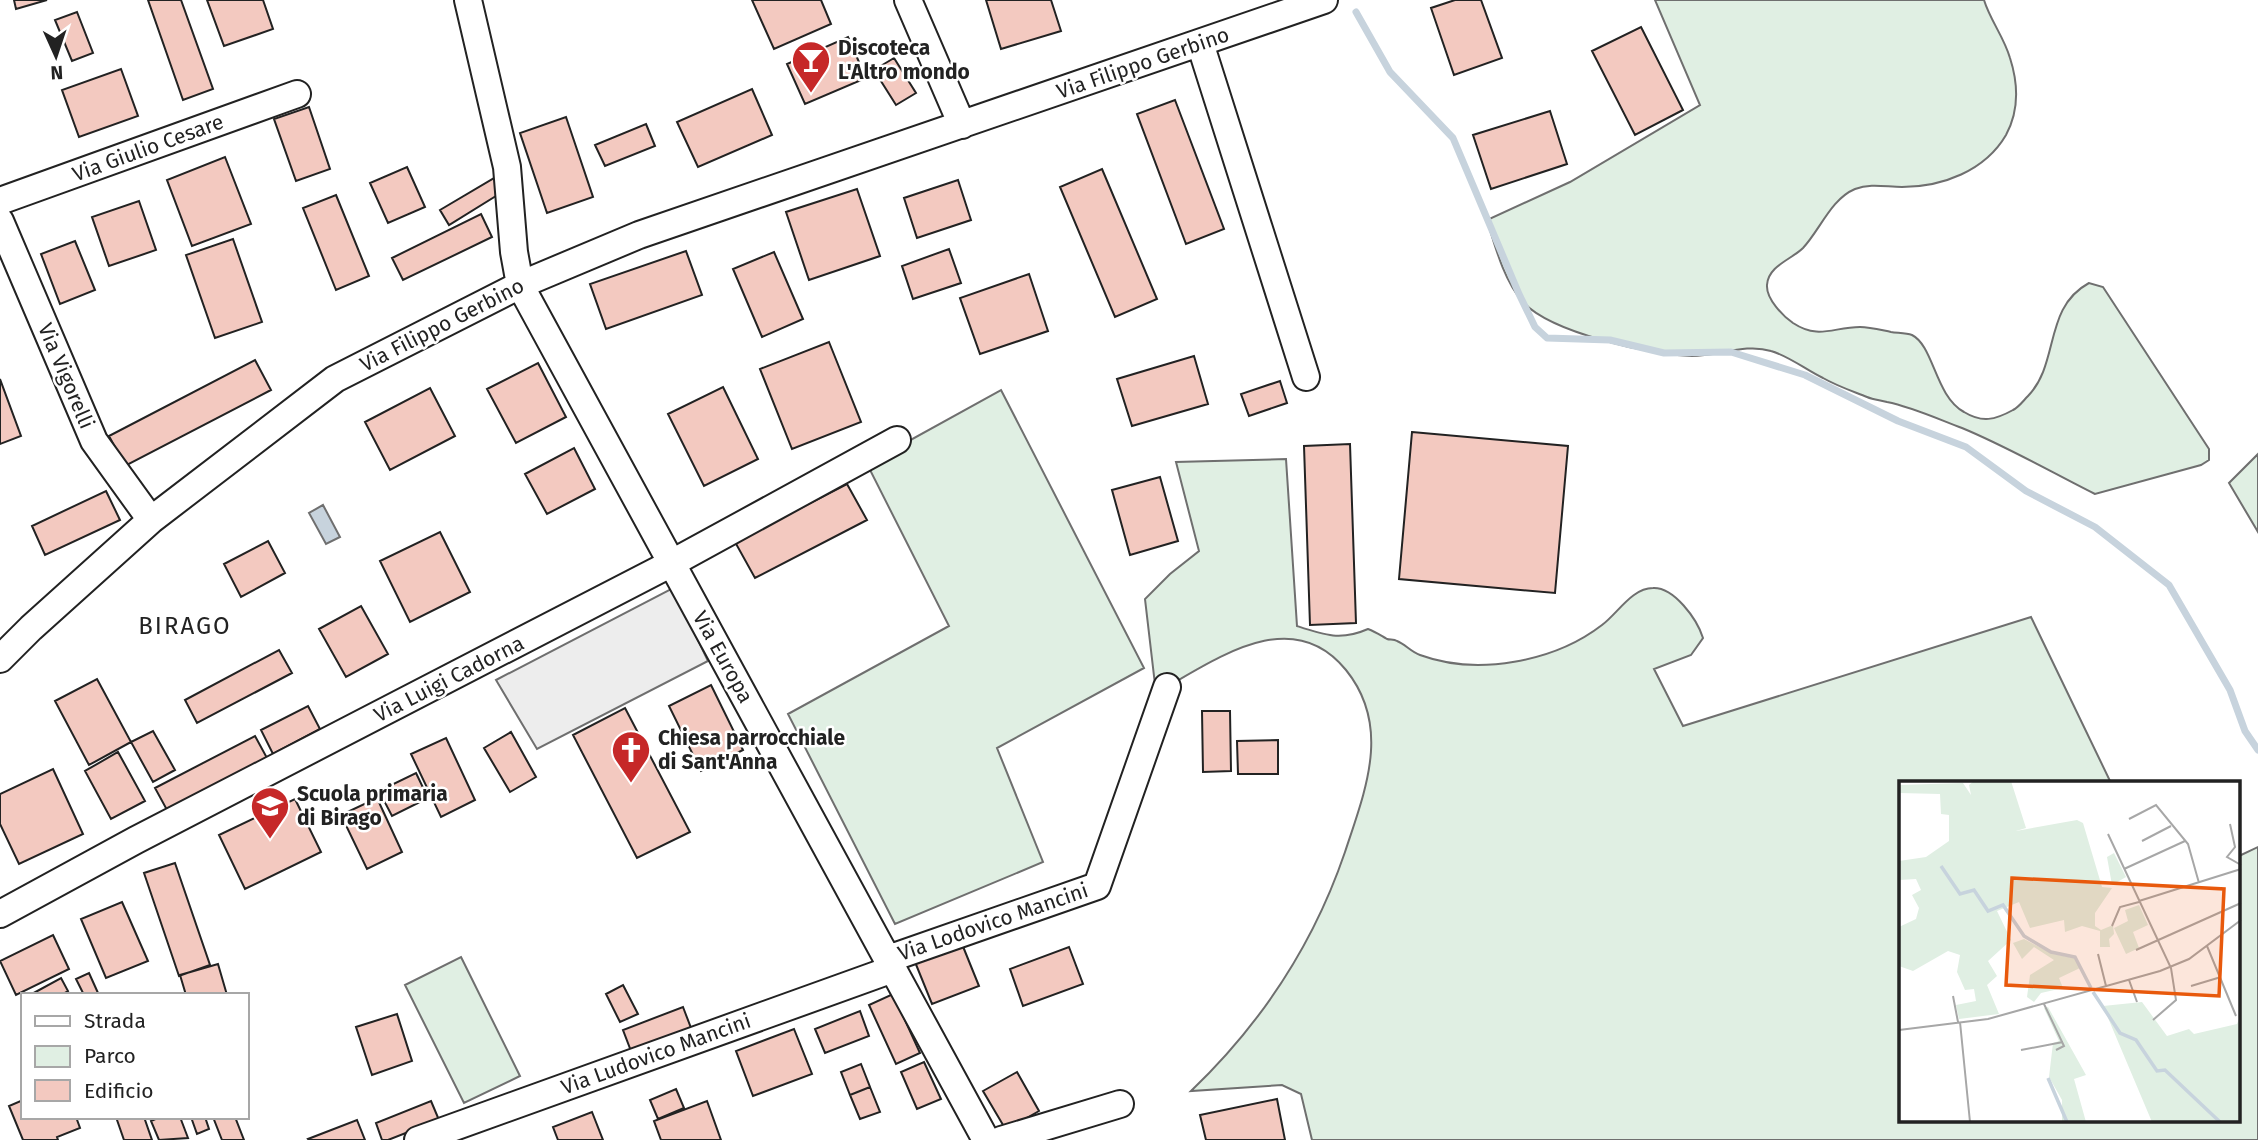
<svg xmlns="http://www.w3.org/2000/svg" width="2258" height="1140" font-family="'Fira Sans',sans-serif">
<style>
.green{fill:#e0efe3;stroke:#6f6f6f;stroke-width:2}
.parking{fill:#ededed;stroke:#6f6f6f;stroke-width:2}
.water{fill:#c7d3dd;stroke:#6f6f6f;stroke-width:2}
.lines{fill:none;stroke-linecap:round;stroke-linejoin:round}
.stream{stroke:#c7d3dd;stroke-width:7}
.building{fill:#f3c9c0;stroke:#222;stroke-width:2}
.minor-casing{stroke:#222;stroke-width:30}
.minor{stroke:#fff;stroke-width:26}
.labels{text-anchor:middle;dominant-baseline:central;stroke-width:5;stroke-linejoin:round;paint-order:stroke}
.poi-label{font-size:21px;font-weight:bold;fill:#222;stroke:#fff;text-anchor:start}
.street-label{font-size:21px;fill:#222;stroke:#fff}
.quarter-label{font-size:24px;letter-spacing:2px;fill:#222;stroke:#fff}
.inset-river{fill:none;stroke:#c7d3dd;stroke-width:3.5}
.inset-road{fill:none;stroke:#a7a7a7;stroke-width:2}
.view{fill:#e8590c;fill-opacity:0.15;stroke:#e8590c;stroke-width:3.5}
.inset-edge{fill:none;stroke:#222;stroke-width:3.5}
</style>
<rect width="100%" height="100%" fill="#fff"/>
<path class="green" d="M1655,0H1984C1990,20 2004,37 2010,58C2018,83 2019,111 2006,135C1985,171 1942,187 1902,187C1886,187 1871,183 1855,189C1831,199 1820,230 1803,248C1792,259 1768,266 1767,285C1766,299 1783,316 1793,323C1819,340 1833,327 1860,327C1870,327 1881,330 1891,332C1897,333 1906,333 1912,335C1934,346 1935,396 1964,412C1982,423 1995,420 2013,410C2019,407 2023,401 2028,396C2060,363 2043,308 2089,283L2103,287L2209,449V460L2201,465L2095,494C2051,472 2008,447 1962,428C1938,419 1912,407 1887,402C1880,400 1874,400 1867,397C1852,391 1837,386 1823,378C1806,370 1789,356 1771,351C1746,343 1718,356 1692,356C1651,355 1551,333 1523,302C1504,281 1495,246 1487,220L1570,182L1700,105Z
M1001,390L1144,668L997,748L1043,862L895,924L788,714L949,626L867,464Z
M2258,454V532L2229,483Z
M1286,459L1297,626C1324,635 1341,641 1368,629C1376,632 1380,635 1387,639C1390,640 1394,639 1397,641C1405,644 1411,652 1420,655C1477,676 1554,662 1602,625C1618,613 1632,588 1653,588C1674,587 1697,619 1703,638L1691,655L1654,669L1683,726L2031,617L2111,783H1901V1121H2239V856L2258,847V1140H1312L1301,1094L1282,1085L1191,1091C1261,1024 1314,943 1345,852C1365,791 1392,727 1346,670C1291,602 1214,661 1156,693L1145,599L1170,574L1199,551L1176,462Z
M461,957L520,1076L464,1103L405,985Z"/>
<path class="parking" d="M673,588L708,661L537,749L496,680Z"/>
<path class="water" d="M323,505L340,537L326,544L309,513Z"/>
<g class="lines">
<path class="stream" d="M1356,12L1390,72L1453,138L1519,294L1535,327L1547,338L1610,340L1664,353L1731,352L1805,375L1898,421L1966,447L2026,491L2095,527L2169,585L2230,690L2245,731L2258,750"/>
</g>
<path class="building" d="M14,0H47L16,9Z
M148,0H181L213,89L183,100Z
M207,0H263L273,29L224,46Z
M752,0H821L831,24L774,49Z
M986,0H1051L1061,31L1001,49Z
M1455,0H1481L1502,58L1454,75L1431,8Z
M77,12L93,53L72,61L55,20Z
M1641,27L1683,110L1635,135L1592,51Z
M848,37L866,78L805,104L787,64Z
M894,58L916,93L896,105L874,70Z
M121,69L138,116L79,137L62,90Z
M752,89L772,135L698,167L677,122Z
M1175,100L1224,229L1186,244L1137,114Z
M309,107L330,169L296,181L274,119Z
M1550,111L1567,164L1491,189L1473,135Z
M566,117L593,197L547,213L520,133Z
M646,124L655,146L605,166L595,145Z
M225,157L251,224L192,246L167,180Z
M407,167L425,207L388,223L370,183Z
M1102,169L1157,299L1115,317L1060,187Z
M496,177L504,191L449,225L440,210Z
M958,180L971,220L917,238L904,198Z
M857,189L880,256L809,280L786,212Z
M336,195L369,276L336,290L303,208Z
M139,201L156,250L109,266L92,217Z
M481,214L492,237L403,280L392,258Z
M233,239L262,322L215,338L186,255Z
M75,241L95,290L60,304L41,254Z
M949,249L961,283L913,299L902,266Z
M686,251L702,295L606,329L590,284Z
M774,252L803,319L762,337L733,269Z
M1029,274L1048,331L980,354L960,298Z
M829,342L861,422L792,449L760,369Z
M1194,356L1208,404L1132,426L1117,379Z
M255,360L271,390L125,466L109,436Z
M538,363L566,417L516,443L487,389Z
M0,379L21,436L0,444Z
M1280,381L1287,403L1249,416L1241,394Z
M723,387L758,459L704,486L668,414Z
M430,388L455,436L390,470L365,422Z
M1412,432L1568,446L1555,593L1399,579Z
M1350,444L1356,623L1310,625L1304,446Z
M574,448L595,489L547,514L525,474Z
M1160,477L1178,541L1130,555L1112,490Z
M847,484L867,520L755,578L735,542Z
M106,491L120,520L45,555L32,526Z
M440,532L470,592L410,622L380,561Z
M268,541L285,573L241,597L224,564Z
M361,606L388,654L346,677L319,629Z
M279,650L292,673L197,723L185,700Z
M97,679L131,742L89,765L55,701Z
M711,685L743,750L701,771L669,706Z
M308,706L320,729L273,754L261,730Z
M625,708L690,832L637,858L573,735Z
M1202,711H1230L1231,771L1203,772Z
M153,731L175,770L153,782L131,742Z
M511,732L536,777L510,792L484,748Z
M255,736L267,758L167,810L155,788Z
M446,738L475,800L441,817L411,754Z
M1278,740V774H1238L1237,741Z
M118,752L145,801L111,819L85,771Z
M53,769L83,834L19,864L0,824V794Z
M416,773L428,798L392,816L379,791Z
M377,798L402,852L367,869L341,815Z
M295,799L321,852L245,889L219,835Z
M175,863L210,965L179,976L144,873Z
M122,902L148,961L106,978L81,919Z
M53,935L69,969L16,995L0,961Z
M962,944L979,986L932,1004L915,962Z
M1069,947L1083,984L1023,1006L1010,969Z
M218,964L227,995H186L180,975Z
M89,973L98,993L95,995H84L76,979Z
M61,978L68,991L61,995H30Z
M623,985L638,1014L620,1022L606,994Z
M893,994L920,1053L896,1064L869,1005Z
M683,1007L691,1028L631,1051L623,1030Z
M860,1011L869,1036L825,1053L815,1029Z
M397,1014L412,1061L372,1075L356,1027Z
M794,1029L812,1074L753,1096L736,1051Z
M924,1062L941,1099L917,1109L901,1072Z
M861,1064L870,1087L850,1095L841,1072Z
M1017,1072L1039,1111L1006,1130L983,1091Z
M870,1087L880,1112L860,1119L850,1095Z
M676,1089L684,1108L658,1119L650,1100Z
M1277,1099L1285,1140H1206L1200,1115Z
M23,1100V1117H76L80,1128L57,1137L58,1140H23L9,1106Z
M431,1101L439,1120L388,1140H382L376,1123Z
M707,1101L721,1140H661L654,1121Z
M592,1112L603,1140H558L553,1127Z
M116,1117H144L152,1140H124Z
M160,1117H180L188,1138L159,1140L151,1121Z
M191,1117H205L209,1129L197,1134Z
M213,1117H235L244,1140H222Z
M357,1120L365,1140H309L308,1139Z"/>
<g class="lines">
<g class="minor-casing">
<path id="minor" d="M468,0L507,167L514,252L520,285L986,1140
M908,0L962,125
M1200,43L1306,377
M0,201L297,94
M0,221L94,441L151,520
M0,659L31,628L151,520L335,379L520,285L639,235L1324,0
M0,914L136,840L672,563L897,440
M888,959L1097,886L1167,687
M418,1140L893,969
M1001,1140L1120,1104"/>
</g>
<use href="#minor" class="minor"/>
</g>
<defs>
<g id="bar-pin" transform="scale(2.0125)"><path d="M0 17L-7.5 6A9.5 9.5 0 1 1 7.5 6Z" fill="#c62828" stroke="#fff"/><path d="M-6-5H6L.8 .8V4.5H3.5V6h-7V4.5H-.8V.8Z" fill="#fff"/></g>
<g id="church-pin" transform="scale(2.0125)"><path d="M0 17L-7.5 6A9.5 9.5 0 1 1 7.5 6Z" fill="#c62828" stroke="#fff"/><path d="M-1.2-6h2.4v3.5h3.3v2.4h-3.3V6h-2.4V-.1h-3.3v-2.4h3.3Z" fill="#fff"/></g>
<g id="school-pin" transform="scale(2.0125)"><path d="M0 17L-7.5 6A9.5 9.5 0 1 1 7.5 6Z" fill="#c62828" stroke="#fff"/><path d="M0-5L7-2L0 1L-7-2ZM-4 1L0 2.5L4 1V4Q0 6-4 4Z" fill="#fff"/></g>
</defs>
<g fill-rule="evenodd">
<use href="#bar-pin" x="811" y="60"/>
<use href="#church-pin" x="631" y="750"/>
<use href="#school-pin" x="270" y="806"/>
</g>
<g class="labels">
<g class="poi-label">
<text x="838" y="48">Discoteca<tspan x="838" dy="24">L'Altro mondo</tspan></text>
<text x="658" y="738">Chiesa parrocchiale<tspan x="658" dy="24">di Sant'Anna</tspan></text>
<text x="297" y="794">Scuola primaria<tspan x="297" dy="24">di Birago</tspan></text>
</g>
<g class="street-label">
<text transform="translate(1143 63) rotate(-19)">Via Filippo Gerbino</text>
<text transform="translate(148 148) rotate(-20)">Via Giulio Cesare</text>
<text transform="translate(442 325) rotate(-27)">Via Filippo Gerbino</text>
<text transform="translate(66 376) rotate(67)">Via Vigorelli</text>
<text transform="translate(723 657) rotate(61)">Via Europa</text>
<text transform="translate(449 679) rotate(-27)">Via Luigi Cadorna</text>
<text transform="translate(993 922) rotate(-19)">Via Lodovico Mancini</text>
<text transform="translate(656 1054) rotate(-20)">Via Ludovico Mancini</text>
</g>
<g class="quarter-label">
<text x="185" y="626">BIRAGO</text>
</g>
</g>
<g transform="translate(1899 781)">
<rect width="341" height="341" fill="#fff"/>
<path d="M75,0H112L127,47L117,50L178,39L184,42L203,106L213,107L196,132V145L202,149L214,144L215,153L210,158L211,166H201V150L183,145L166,151L165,139L131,147L120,121L98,130L112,159L89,180L98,195L88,204L100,233L60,238L57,224L77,220L75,208L66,209L58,191L61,174L49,170L14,190L0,185V146L17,138L20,127L13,114L22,109L17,98L0,99V80L27,76L50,60V34L42,33L41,13L0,12V4L64,2L72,14L70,4ZM215,72L227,96L213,104L208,76ZM240,124L249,144L234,151L240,167L227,173L215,147L229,140L226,129ZM125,158L154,173L175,177L181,187L160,197L164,207L142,212L135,221L128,216L131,194L155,179L135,166L123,178L114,162ZM243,221L268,255L290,248L295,253L338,243L340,238L341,341H253L204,225ZM149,226L187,294L175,298L187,341H163V319L150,296L154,262L160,260L145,227Z" fill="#e0efe3"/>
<path class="inset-river" d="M42,85L61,113L75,109L89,130L104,124L125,155L152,171L176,176L192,207M194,211L221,252L237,259L258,290L266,289L321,341M149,297L168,341"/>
<path class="inset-road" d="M230,38L257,24L289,63L300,102M331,43L336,66L328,76L342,84M209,53L272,187L277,219L254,239M243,60L272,45M225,88L286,60M240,120L342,88M213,145L221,126L240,121M308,165L337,235M237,169L342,122M199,173L207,205M230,199L238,221M292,205L322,196M54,215L59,241M145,223L165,265L157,269M61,241L71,341M0,249L89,238L261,190L290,178L342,139M122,269L164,261"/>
<path class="view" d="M113,97L325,108L320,215L107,204Z"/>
<rect width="341" height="341" class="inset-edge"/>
</g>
<rect x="21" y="993" width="228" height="126" fill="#ffffff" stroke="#a7a7a7" stroke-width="2"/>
<rect x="35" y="1016" width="35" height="10" fill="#ffffff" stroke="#a7a7a7" stroke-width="2"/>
<text x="84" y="1028" font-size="21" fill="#222222">Strada</text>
<rect x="35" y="1046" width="35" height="21" fill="#e0efe3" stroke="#a7a7a7" stroke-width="2"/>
<text x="84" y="1063" font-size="21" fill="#222222">Parco</text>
<rect x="35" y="1080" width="35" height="21" fill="#f3c9c0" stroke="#a7a7a7" stroke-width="2"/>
<text x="84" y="1098" font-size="21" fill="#222222">Edificio</text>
<g transform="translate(56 56) rotate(177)" stroke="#ffffff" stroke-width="5" paint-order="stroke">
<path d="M0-5L12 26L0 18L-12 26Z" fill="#222222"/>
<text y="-10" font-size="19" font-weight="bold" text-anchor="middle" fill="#222222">N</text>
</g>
</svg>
